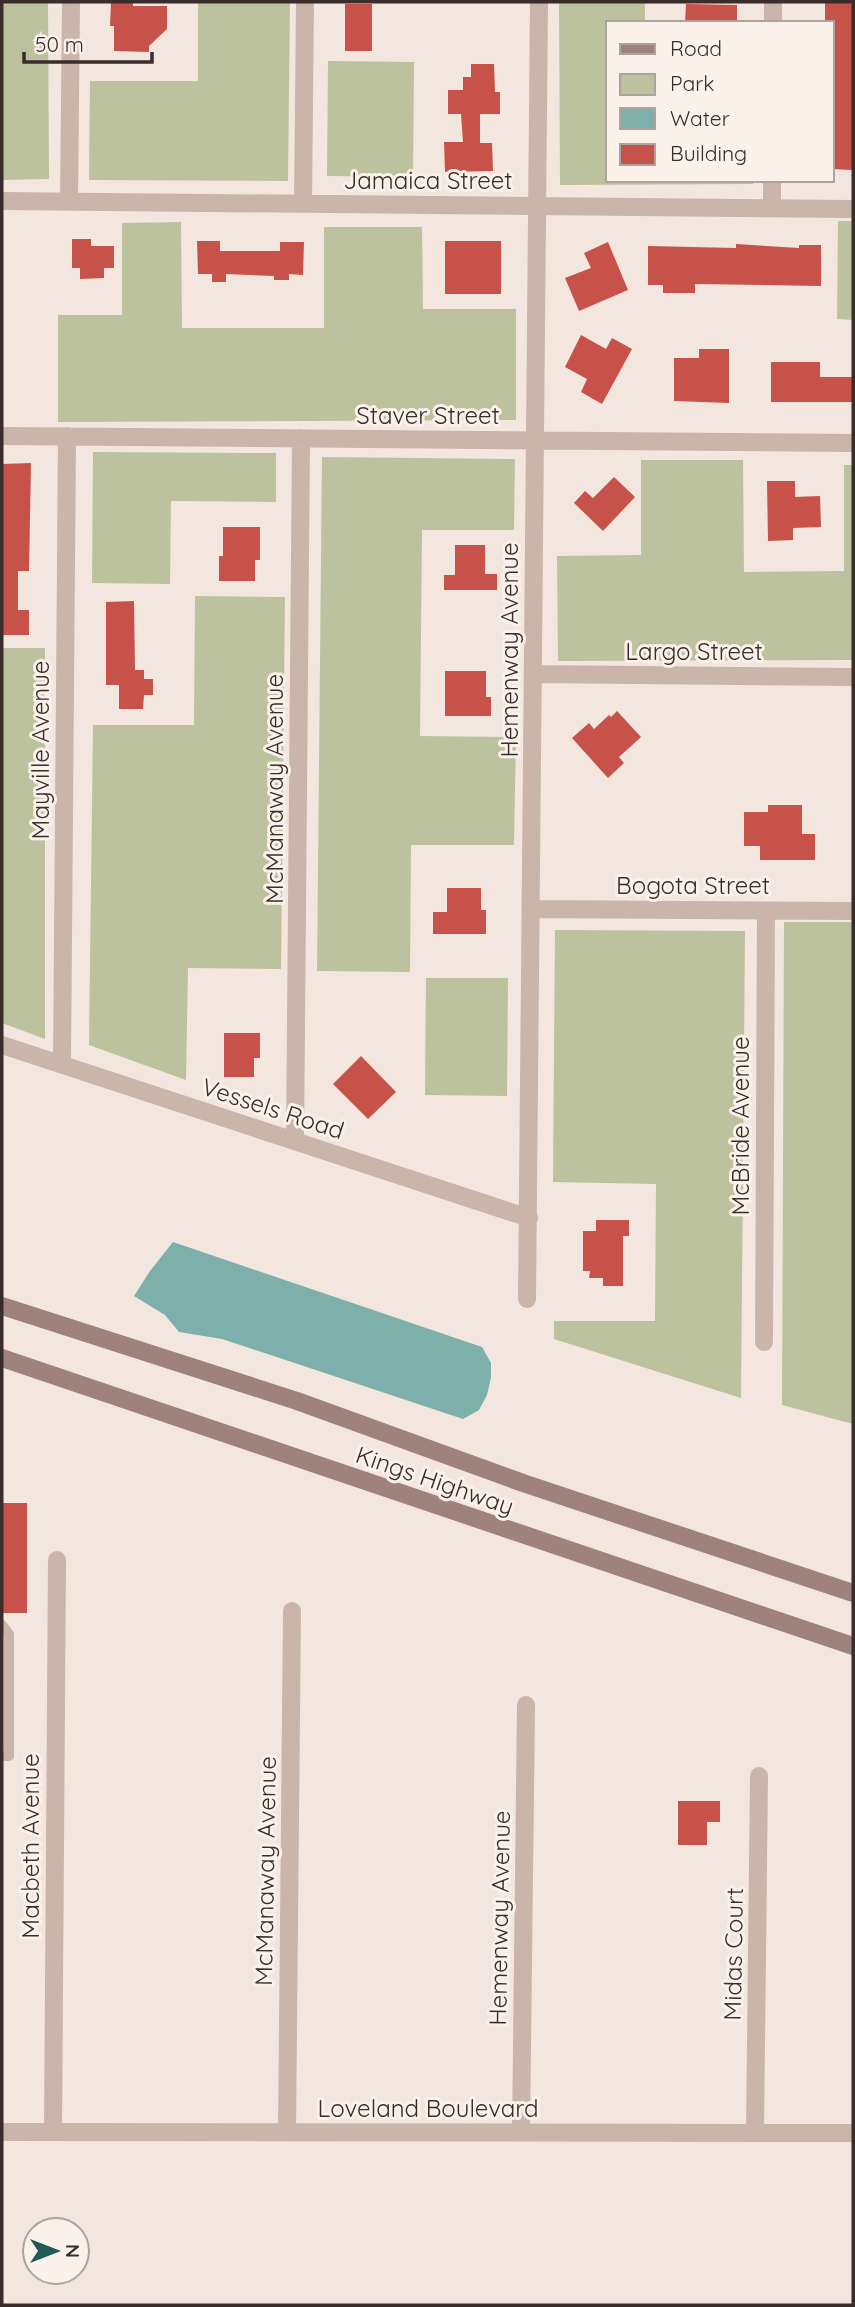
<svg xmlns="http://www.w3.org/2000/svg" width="855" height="2307" font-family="Quicksand,sans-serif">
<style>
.green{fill:#bcc29e}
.water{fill:#7db0aa}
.building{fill:#c65249}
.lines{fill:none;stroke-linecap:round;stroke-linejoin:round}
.service{stroke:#cbb4aa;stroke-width:10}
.minor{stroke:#cbb4aa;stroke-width:18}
.secondary{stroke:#9f827b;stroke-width:18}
.labels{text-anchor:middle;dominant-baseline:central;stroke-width:6;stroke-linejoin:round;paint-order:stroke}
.street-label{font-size:24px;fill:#392c2a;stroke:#faf1eb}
</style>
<rect width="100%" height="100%" fill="#f3e6df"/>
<path class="green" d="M2,2H48L49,179L2,180Z
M198,2H290L288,181L89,180L90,81H198Z
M559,2H645V23H608V180H753V184L560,185Z
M328,61L414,62L413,177L327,176Z
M838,221H853V320L837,319Z
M181,222L182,328H324V227H422L423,309H516V420L58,422V315H122V223Z
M93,452L276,453V502L171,501L170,584L92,583Z
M322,457L515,459L514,530H422L420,736L516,737L514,845H411L410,972L317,971Z
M641,460H743L744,572L844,571V465H853V660L558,661L557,556L641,555Z
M195,596L285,597L281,969L188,968L186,1080L89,1045L93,725H194Z
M2,648H45V1039L2,1023Z
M784,922H853V1424L782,1405Z
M555,930L745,931L741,1398L554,1339V1321H655L656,1184L553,1182Z
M426,978H508L507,1096L425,1095Z"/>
<path class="water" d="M173,1242L482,1347L491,1363V1377L487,1395L479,1410L463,1419L222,1339L179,1332L165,1315L134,1296L150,1271Z"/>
<path class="building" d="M111,2H133V6H167V29L149,46V52L114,51V26H110Z
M825,2H853V170L832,169V23H825Z
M345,4H372V51H345Z
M686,4L737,5V23H685Z
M471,64H494L495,92H500V114H480V143H492L493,171L445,172L444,142H463L461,114H448V90H463V77H471Z
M72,239H91V246H114V268H104V278L80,279V268H72Z
M197,241H220V251H280V242H304L303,275L289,274V280H274V276L226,274V282H212V274H198Z
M445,241H501V294H445Z
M608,242L628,290L579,311L565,278L591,268L584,253Z
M736,244L799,248V245H821V286L695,284V293H663V285H648V246L736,248Z
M581,335L606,349L612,338L632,349L602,404L581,392L587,379L565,367Z
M699,349H729V403L674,401V358H699Z
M771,362H820V377H853V402H771Z
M31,463L29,571H18V610H29V635H2V464Z
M614,477L635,497L603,531L574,503L585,491L593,498Z
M767,481H795V497L820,496L821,527L793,528V540L768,541Z
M223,527H260V560H255V581H219V556H223Z
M455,545H485V574H497V590H444V575H455Z
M134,601L135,670H144V679H153V695H144L143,709H119V685H106V602Z
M445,671H486V697H491V716H445Z
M617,711L641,737L619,757L624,763L608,778L572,738L589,723L594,729L609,715L611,717Z
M768,805H802V834H815V860H760V846H744V812H768Z
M447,888H481V910H486V934H433V912H447Z
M224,1033H260V1058H254V1077H224Z
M361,1056L396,1092L368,1119L333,1084Z
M596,1220H629V1236H623V1286H603V1278H589L590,1271H583V1231H596Z
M2,1503H27V1613H2Z
M678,1801H720V1822H707V1845H678Z"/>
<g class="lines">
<path class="service" d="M2,1625L9,1634V1756H2"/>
<path class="minor" d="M773,23V2
M2,201L853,209
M69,202L71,2
M303,204L305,2
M772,208V180
M2,436L853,443
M533,674L853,677
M531,909L853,911
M2,1045L529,1218
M62,1064L67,436
M295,1141L301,438
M527,1299L539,2
M764,1342L766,911
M2,2132L853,2133
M53,2132L57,1560
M287,2132L292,1611
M521,2132L526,1705
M755,2133L759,1776"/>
<path class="secondary" d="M2,1306L297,1401L523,1483L853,1593
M2,1358L853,1646"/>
</g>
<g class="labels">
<g class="street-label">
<text x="428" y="180">Jamaica Street</text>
<text x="428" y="415">Staver Street</text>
<text transform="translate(509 650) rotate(-90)">Hemenway Avenue</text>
<text x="694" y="651">Largo Street</text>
<text transform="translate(40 750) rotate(-90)">Mayville Avenue</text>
<text transform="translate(274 789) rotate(-90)">McManaway Avenue</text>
<text x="693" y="885">Bogota Street</text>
<text transform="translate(273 1108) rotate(18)">Vessels Road</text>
<text transform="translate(740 1126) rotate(-90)">McBride Avenue</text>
<text transform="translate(435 1480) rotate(19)">Kings Highway</text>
<text transform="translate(30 1846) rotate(-90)">Macbeth Avenue</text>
<text transform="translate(265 1871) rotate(-89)">McManaway Avenue</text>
<text transform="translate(499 1918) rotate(-89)">Hemenway Avenue</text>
<text transform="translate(733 1954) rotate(-89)">Midas Court</text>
<text x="428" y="2108">Loveland Boulevard</text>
</g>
</g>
<rect width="855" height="2307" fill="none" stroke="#392c2a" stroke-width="7"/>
<rect x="606" y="21" width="228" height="161" fill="#faf1eb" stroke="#ada29e" stroke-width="2"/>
<rect x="620" y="44" width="35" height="10" fill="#9f827b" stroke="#ada29e" stroke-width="2"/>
<text x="670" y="56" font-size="21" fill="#392c2a">Road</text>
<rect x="620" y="74" width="35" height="21" fill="#bcc29e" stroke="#ada29e" stroke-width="2"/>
<text x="670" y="91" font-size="21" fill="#392c2a">Park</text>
<rect x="620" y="108" width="35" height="21" fill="#7db0aa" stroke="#ada29e" stroke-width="2"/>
<text x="670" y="126" font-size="21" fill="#392c2a">Water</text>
<rect x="620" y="144" width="35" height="21" fill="#c65249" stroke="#ada29e" stroke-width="2"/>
<text x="670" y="161" font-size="21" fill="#392c2a">Building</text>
<g transform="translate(56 2251) rotate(90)"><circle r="33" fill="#faf1eb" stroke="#ada29e" stroke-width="2"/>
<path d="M0-5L12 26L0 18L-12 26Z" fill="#1f5b54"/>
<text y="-10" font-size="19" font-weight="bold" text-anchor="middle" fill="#392c2a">N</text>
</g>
<path d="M24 52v10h128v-10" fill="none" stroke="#392c2a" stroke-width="3.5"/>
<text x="35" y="52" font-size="21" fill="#392c2a" stroke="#faf1eb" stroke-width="5" paint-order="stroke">50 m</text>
</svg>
